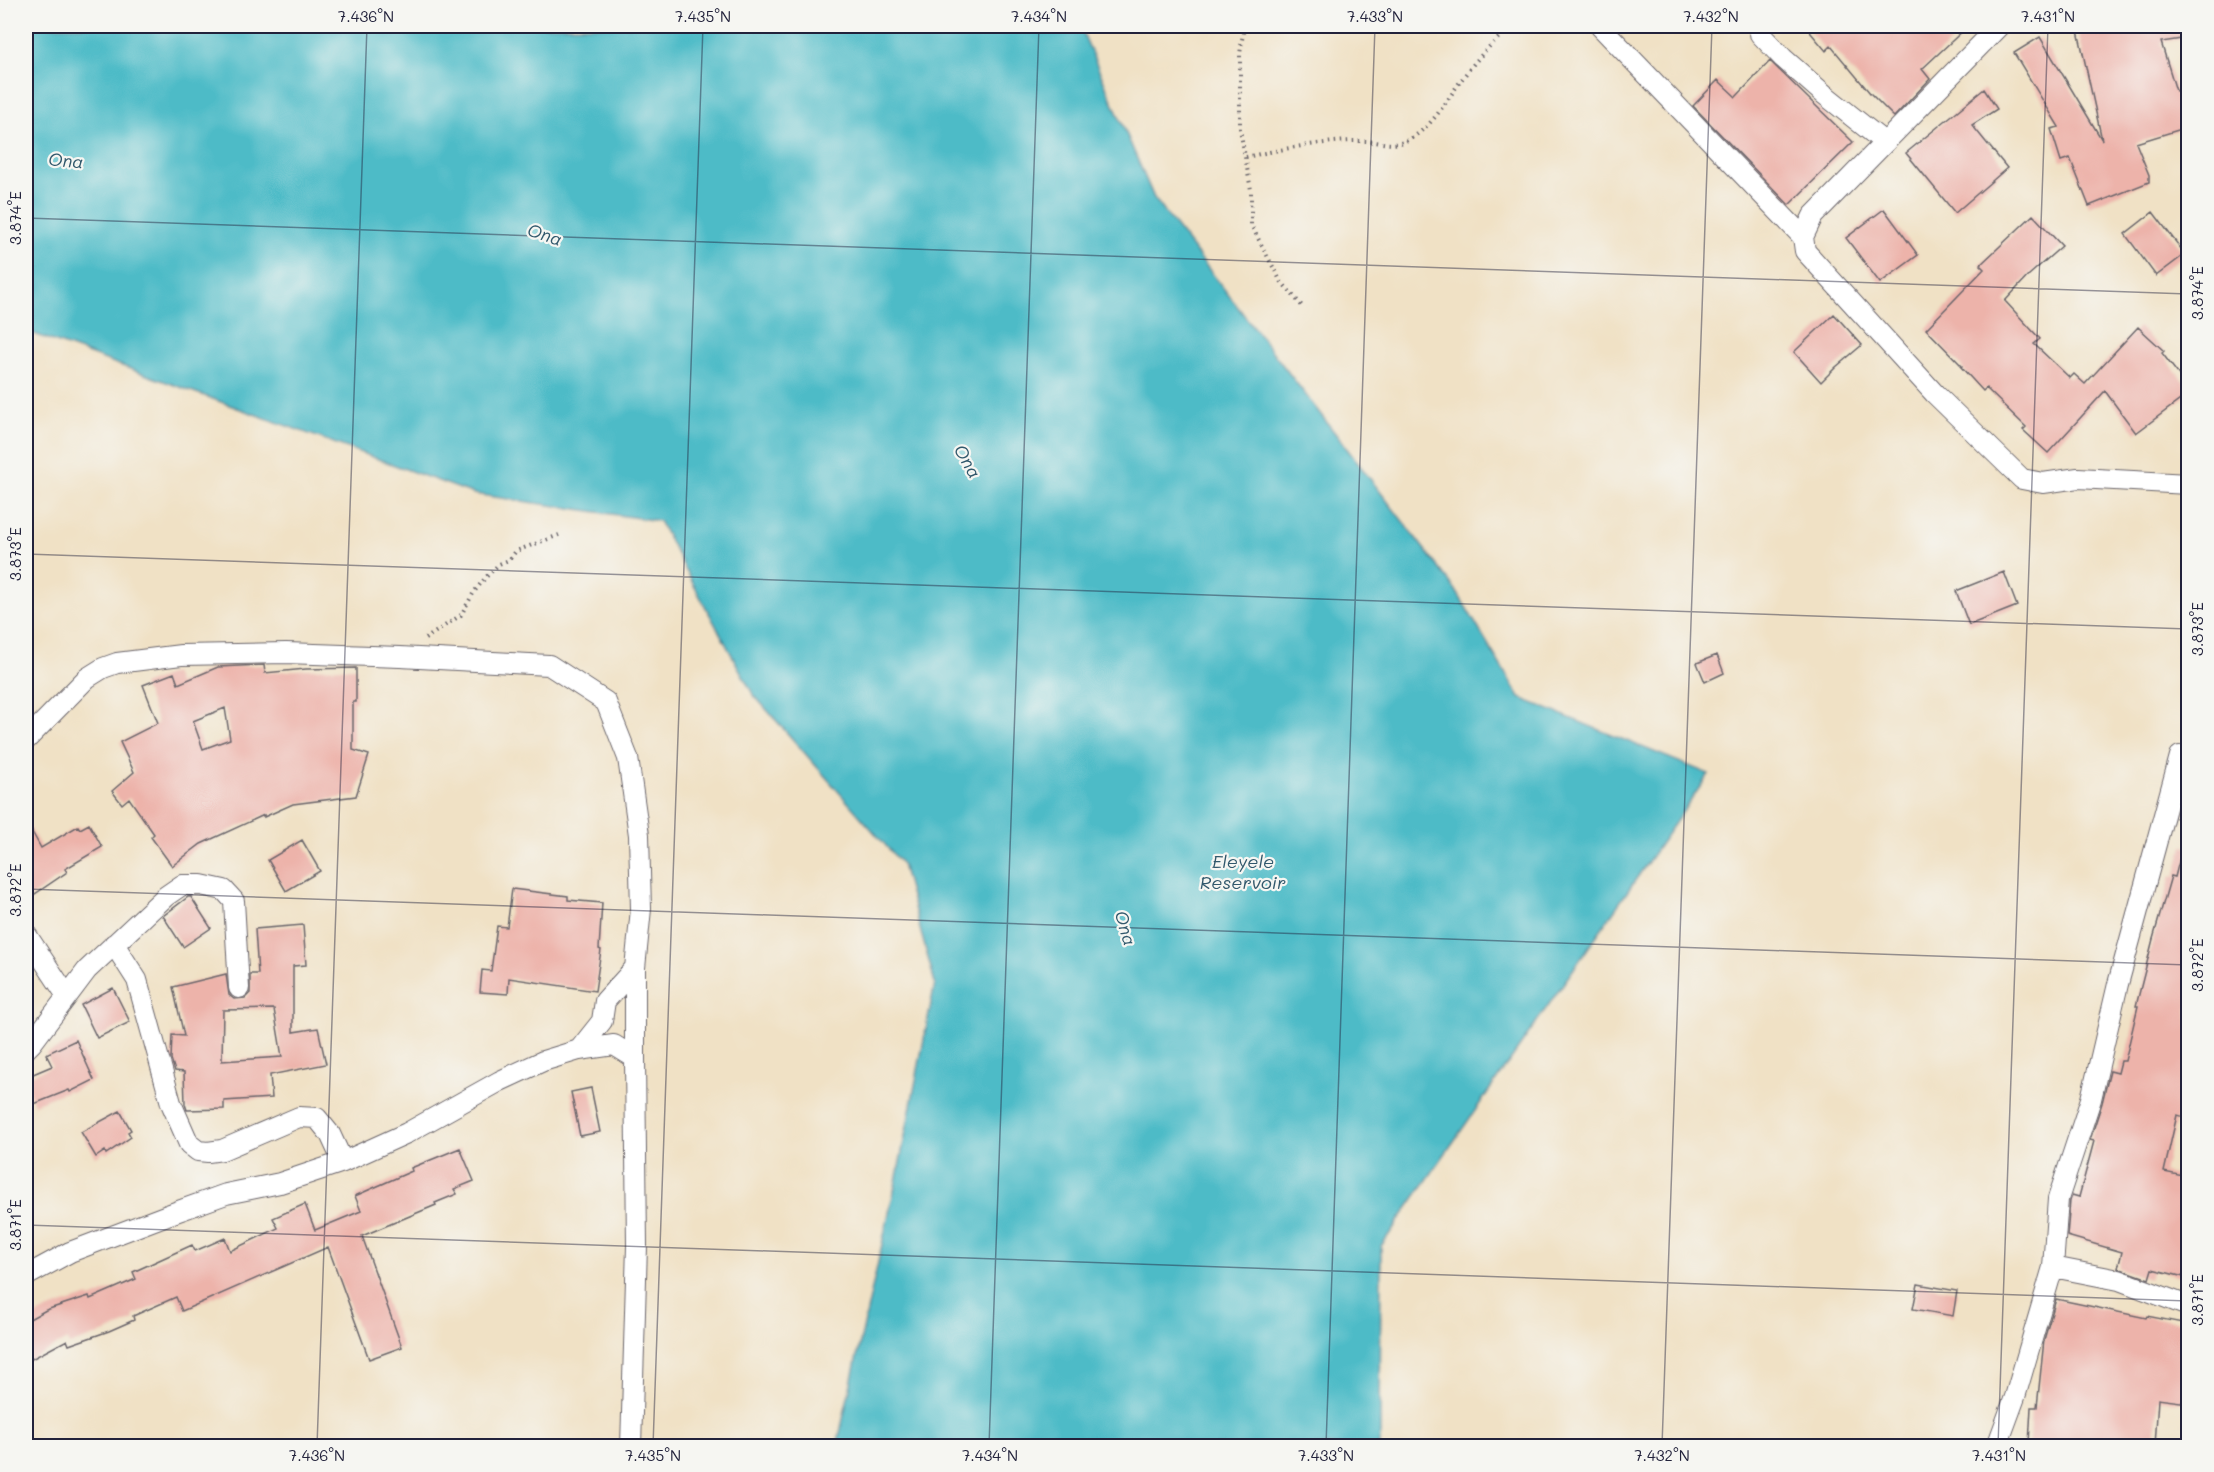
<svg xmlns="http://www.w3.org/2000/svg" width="2214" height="1472" font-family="Mali,sans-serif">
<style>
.water{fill:#4ebbc7;stroke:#386e81;stroke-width:1.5}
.building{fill:#edb3aa;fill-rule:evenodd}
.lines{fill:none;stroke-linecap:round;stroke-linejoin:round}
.minor-casing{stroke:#6a656b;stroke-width:22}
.path{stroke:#6a656b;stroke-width:4;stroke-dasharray:1.5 4.5;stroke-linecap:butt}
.minor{stroke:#fff;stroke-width:20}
.ticks{fill:none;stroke:#22223b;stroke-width:1.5;stroke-opacity:0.45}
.labels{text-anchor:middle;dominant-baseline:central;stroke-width:4.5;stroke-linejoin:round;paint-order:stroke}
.water-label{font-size:18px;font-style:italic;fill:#31586c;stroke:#f6f6f2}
.neatline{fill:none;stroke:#22223b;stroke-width:2}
.ticks-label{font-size:15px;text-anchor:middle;fill:#22223b}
</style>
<rect width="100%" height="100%" fill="#f6f6f2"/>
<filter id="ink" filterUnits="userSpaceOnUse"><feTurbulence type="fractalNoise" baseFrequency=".0167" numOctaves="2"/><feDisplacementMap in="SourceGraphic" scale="12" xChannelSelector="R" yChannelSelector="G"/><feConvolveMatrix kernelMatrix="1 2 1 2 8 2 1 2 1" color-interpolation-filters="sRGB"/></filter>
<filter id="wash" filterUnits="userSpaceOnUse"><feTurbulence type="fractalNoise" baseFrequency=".008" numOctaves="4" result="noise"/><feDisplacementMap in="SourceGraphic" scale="24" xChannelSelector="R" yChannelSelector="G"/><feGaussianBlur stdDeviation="1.35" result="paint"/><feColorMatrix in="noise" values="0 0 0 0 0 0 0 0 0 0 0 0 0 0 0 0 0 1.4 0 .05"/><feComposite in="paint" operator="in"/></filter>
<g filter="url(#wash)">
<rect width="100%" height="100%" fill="#f0e1c5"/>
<path class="water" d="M26,26H1080L1154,198L1455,589L1520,698L1709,774L1381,1246L1380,1446H837L897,1177L935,983L902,864L753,694L659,521L474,494L26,331Z"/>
<g id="blocks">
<path class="building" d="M1805,26H1968L1922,69L1930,79L1894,117L1870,93L1831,46L1826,51Z
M2077,26H2188V38L2161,42L2176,91L2188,85V127L2136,143L2149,175V182L2089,206L2070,158L2061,161L2051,129L2059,127L2014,53L2040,37L2102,140Z
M1770,61L1853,142L1789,205L1693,106L1718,80L1736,97Z
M1984,89L1997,109L1972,125L2007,168L1955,213L1906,153Z
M1884,209L1918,255L1880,283L1846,238Z
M2153,212L2185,254L2156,276L2125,234Z
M2033,215L2062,246L2029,275L2005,301L2040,339L2034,344L2070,378L2074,374L2085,384L2138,327L2164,351L2162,353L2188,387V394L2136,433L2105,391L2048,453L2023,430L2026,427L1986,388L1983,391L1961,367L1962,366L1926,329L1984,269L1980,265Z
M1834,314L1862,345L1836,367L1821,382L1794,352Z
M2004,572L2017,606L1969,625L1956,591Z
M1717,655L1724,673L1705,682L1697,663Z
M264,665L265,673L306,669L356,668V702H353V750L369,755L356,796L293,804L264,817V815L201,844L172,866L151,837L154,834L129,798L122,804L112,791L134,772L120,742L158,723L143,685L174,673L178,684L218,667ZM225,708L230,739L203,749L193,721Z
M26,821L41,848L78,826L80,829L89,824L102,847L65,869L67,872L26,900Z
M302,840L320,871L286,891L268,860Z
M2183,846L2188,847V1118L2177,1115L2164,1172L2188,1177V1278L2152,1269L2149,1279L2118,1268L2122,1252L2067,1236L2070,1201L2072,1195L2079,1197L2094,1141L2090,1140L2102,1103L2110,1071L2118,1073L2121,1061H2125L2138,1006H2136L2153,939L2171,876L2175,877Z
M512,889L568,896V900L602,903L599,949L601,950L595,991L509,978L508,994L480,992L482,970L491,971L497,926L507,927Z
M188,897H191L211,928L183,947L163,916Z
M303,925L306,965L293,966V1032L318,1028L326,1064L270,1075L272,1098L224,1101V1109L187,1110L185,1104L184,1072L175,1071L171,1059L172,1035L184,1036L173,987L226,974L229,995L234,999L245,998L250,993V974H258L255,929ZM274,1009L282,1057L222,1061L223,1010Z
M113,988L130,1022L97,1038L81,1005Z
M76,1040L94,1080L70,1092L69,1090L34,1104L26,1084V1077L52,1066L46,1054Z
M591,1088L600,1132L580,1136L571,1092Z
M120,1111L131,1130L128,1132L131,1137L106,1154L105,1151L96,1157L81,1132Z
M460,1148L474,1181L454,1189L457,1194L435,1203L436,1205L362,1236L402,1347L369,1359L328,1247L182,1311L176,1297L133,1316L134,1320L109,1331L69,1345L67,1340L26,1362V1321L46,1310L89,1296L90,1299L136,1279L133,1272L192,1245L195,1251L225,1238L230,1251L278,1228L273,1218L305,1204L315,1230L361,1211L355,1196L412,1171L411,1168Z
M1918,1284L1957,1291L1953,1316L1913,1309Z
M2056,1299L2146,1318L2147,1316L2188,1324V1403L2158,1399L2155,1446H2077L2029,1444L2031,1407H2037L2044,1340Z"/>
</g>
</g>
<g filter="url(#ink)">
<use href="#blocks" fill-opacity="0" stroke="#6a656b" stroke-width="1.5"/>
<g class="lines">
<g class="minor-casing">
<path id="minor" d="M1600,26L1803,237L1805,251L1935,394L2022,479L2043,483L2078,478L2188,484
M1760,26V34L1783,58L1825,95L1884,142
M1803,237L1813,216L1999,26
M26,740L87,678L103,668L117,663L181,655L286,653L400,657L549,665L606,702L628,758L639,835L641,909L635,968V1058
M26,934L67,996
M114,944L137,980L171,1103L189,1144L198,1151L208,1152L222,1150L299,1117L317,1118L330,1134L343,1162
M26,1049L32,1043L87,970L166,896L182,885H201L224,890L234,901L239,988
M579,1050L602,1021L605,1001L635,968
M2053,1267L2119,1280L2188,1306
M26,1276L70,1252L170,1214L226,1194L280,1183L343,1162L407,1133L500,1081L543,1061L579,1050L614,1045L635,1058L637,1246L631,1446
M1997,1446L2015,1397L2053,1267L2058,1199L2091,1099L2118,984L2180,756"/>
</g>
<path class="path" d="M1244,26L1240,54V129L1251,190V225L1280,280L1302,306
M1246,157C1282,149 1327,140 1364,141C1379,141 1393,148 1408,140C1436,125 1449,95 1468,71C1481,54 1496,39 1512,26
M425,639L461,615L474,592L486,577L499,564L509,560L516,551L559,535"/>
<use href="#minor" class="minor"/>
</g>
</g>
<path class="ticks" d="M26,162L30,26M26,218L2188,294M26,554L2188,629M26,889L2188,965M26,1225L2188,1301M317,1446L367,26M653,1446L703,26M989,1446L1039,26M1326,1446L1375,26M1662,1446L1712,26M1998,1446L2048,26"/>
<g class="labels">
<g class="water-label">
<text transform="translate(66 160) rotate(5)">Ona</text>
<text transform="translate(545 234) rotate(18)">Ona</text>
<text transform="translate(968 461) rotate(60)">Ona</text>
<text x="1243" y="861">Eleyele<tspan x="1243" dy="21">Reservoir</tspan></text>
<text transform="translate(1126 928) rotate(73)">Ona</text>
</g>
</g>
<rect width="2214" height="1472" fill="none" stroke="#f6f6f2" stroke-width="66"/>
<rect x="33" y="33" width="2148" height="1406" class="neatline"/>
<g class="ticks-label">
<text x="366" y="22">7.436°N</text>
<text x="703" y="22">7.435°N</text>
<text x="1039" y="22">7.434°N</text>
<text x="1375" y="22">7.433°N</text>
<text x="1711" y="22">7.432°N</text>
<text x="2048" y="22">7.431°N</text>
<text transform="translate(16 218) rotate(-90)" y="5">3.874°E</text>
<text transform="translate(2198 293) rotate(-90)" y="5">3.874°E</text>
<text transform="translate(16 554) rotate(-90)" y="5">3.873°E</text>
<text transform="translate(2198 629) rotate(-90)" y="5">3.873°E</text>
<text transform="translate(16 890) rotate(-90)" y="5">3.872°E</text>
<text transform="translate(2198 965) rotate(-90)" y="5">3.872°E</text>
<text transform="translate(16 1225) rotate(-90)" y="5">3.871°E</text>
<text transform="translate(2198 1300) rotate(-90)" y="5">3.871°E</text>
<text x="317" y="1461">7.436°N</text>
<text x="653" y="1461">7.435°N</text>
<text x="990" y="1461">7.434°N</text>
<text x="1326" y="1461">7.433°N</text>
<text x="1662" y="1461">7.432°N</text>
<text x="1999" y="1461">7.431°N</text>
</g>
</svg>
